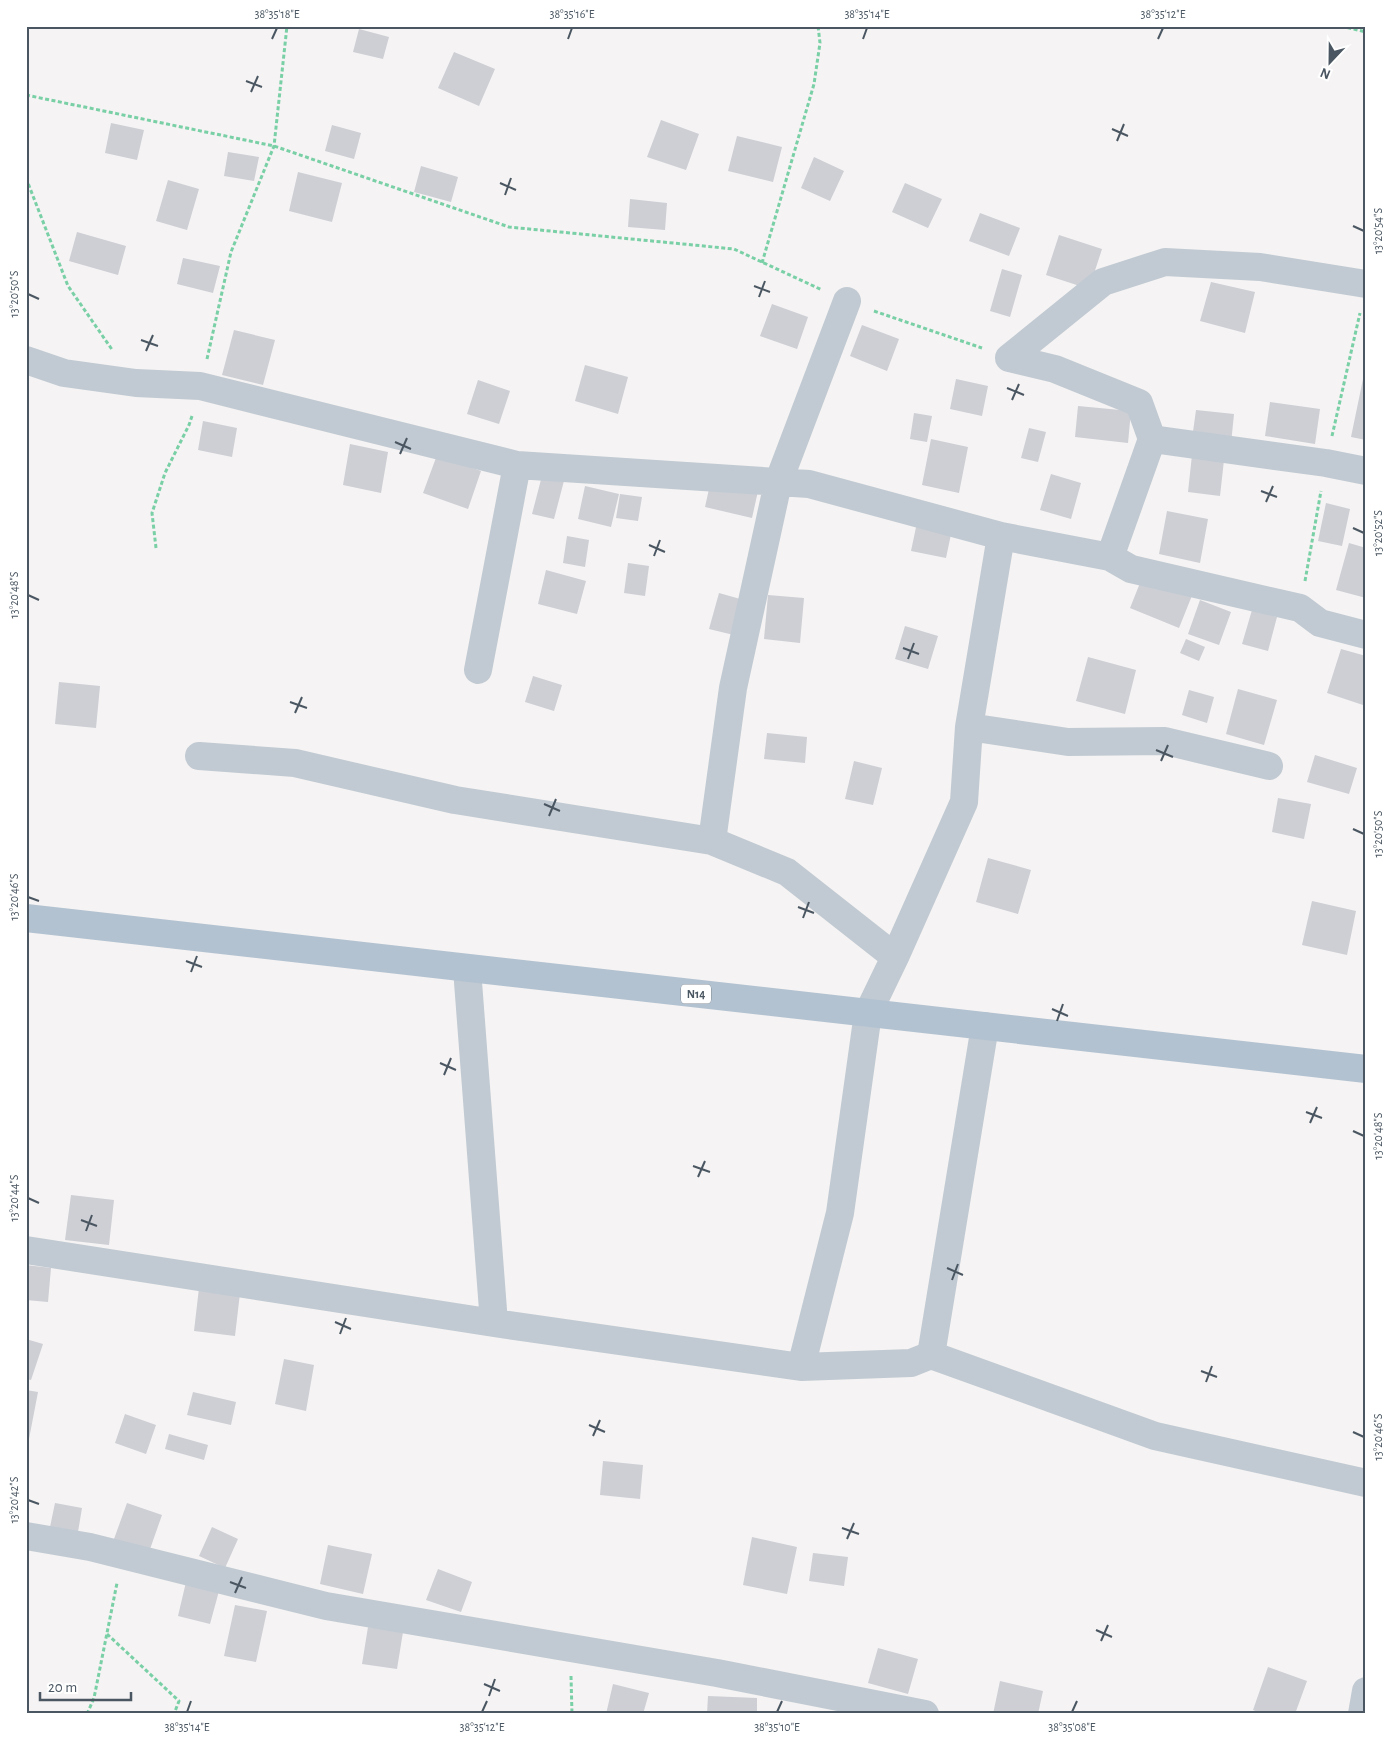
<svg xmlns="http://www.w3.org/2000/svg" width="1392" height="1740" font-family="'Alegreya Sans',sans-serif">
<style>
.building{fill:#cdcfd5}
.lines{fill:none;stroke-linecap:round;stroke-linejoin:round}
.path{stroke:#7ad0a6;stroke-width:3;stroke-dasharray:4 2.5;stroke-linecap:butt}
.minor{stroke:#c1cad2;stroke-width:28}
.major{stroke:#b3c2d1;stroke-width:28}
.ticks{fill:none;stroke:#4a5661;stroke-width:2}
.labels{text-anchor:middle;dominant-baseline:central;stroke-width:4;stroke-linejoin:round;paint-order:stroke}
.shield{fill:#fff;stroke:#808990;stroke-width:1}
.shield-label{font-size:12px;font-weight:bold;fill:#4a5661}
.neatline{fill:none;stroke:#4a5661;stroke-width:2}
.ticks-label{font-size:12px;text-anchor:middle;fill:#4a5661}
</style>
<rect width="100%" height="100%" fill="#f5f3f3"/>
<path class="building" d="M359,29L389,37L383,59L353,52Z
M454,52L495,69L479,106L438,88Z
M661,120L699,134L686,170L647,157Z
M111,123L144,130L137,160L105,153Z
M332,125L361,133L354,159L325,151Z
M737,136L782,147L773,182L728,171Z
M228,152L259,157L254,181L224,176Z
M814,157L844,171L830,201L801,188Z
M421,166L458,177L451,202L414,192Z
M298,172L342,183L332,222L289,211Z
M168,180L199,189L187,230L156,221Z
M905,183L942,199L928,228L892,212Z
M630,199L667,203L665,230L628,227Z
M980,213L1020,228L1009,256L969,241Z
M77,232L126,246L118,275L69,261Z
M1059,235L1102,249L1089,289L1046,275Z
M183,258L220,266L213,293L177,284Z
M1002,269L1022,275L1010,317L990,311Z
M1211,282L1255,292L1245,333L1200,321Z
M772,304L808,317L797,349L760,336Z
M862,325L899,339L887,371L850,356Z
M234,330L275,340L263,385L222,375Z
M585,365L628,377L618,414L575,401Z
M956,379L988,386L982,416L950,409Z
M1363,379L1366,380V440L1351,437Z
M478,380L510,391L499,424L467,414Z
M1270,402L1320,409L1315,444L1265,436Z
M1078,406L1131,411L1128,443L1075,437Z
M1196,410L1234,414L1231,444L1192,439Z
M914,413L932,416L927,442L910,439Z
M203,421L237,428L232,457L198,450Z
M1029,428L1046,432L1038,462L1021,458Z
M931,439L968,447L959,493L922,485Z
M350,444L388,452L381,493L343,485Z
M437,455L481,471L468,509L423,493Z
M1192,455L1224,460L1220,496L1188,492Z
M543,472L565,477L554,519L532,514Z
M1051,474L1081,483L1071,519L1040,510Z
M711,480L758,491L752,518L705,507Z
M585,486L619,494L611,527L578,519Z
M620,494L642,497L638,521L616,518Z
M1326,503L1350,509L1342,546L1318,541Z
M1167,511L1208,519L1200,563L1159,554Z
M919,513L954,520L946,558L911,551Z
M567,536L589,540L585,567L563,563Z
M1349,543L1366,548V598L1336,590Z
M628,563L649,566L645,596L624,593Z
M546,570L586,581L577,614L538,604Z
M1144,573L1193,593L1179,628L1130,608Z
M719,593L751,602L742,637L709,629Z
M768,595L804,598L800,643L764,639Z
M1200,600L1231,612L1219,645L1188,634Z
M1252,610L1277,617L1268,651L1242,644Z
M905,626L938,636L928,669L895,659Z
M1186,639L1205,647L1199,661L1180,653Z
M1341,649L1366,656V706L1327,693Z
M1088,657L1136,670L1125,714L1076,701Z
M533,676L562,685L554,711L525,702Z
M59,682L100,686L96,728L55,724Z
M1238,689L1277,700L1264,745L1226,734Z
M1189,690L1214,697L1207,723L1182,715Z
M767,733L807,737L805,763L764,759Z
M1315,755L1357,768L1349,794L1307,782Z
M854,761L882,768L873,805L845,799Z
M1278,798L1311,804L1304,839L1272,832Z
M988,858L1031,870L1018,914L976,902Z
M1312,901L1356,911L1347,955L1302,945Z
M71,1195L114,1200L109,1245L65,1240Z
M26,1265L51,1268L48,1302L26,1300Z
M199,1288L240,1293L235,1336L194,1331Z
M26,1339L43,1344L31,1380L26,1379Z
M284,1359L314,1365L306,1411L275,1404Z
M26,1390L38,1392L29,1439L26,1438Z
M193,1392L236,1402L231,1425L187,1415Z
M125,1414L156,1425L146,1454L115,1443Z
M169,1434L208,1445L204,1460L165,1449Z
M603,1461L643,1465L640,1499L600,1495Z
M55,1503L82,1508L78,1532L50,1527Z
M127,1503L162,1515L149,1552L114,1539Z
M212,1527L238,1539L225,1568L199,1556Z
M752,1537L797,1547L787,1594L743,1585Z
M328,1545L372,1554L363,1594L320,1584Z
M813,1553L848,1557L844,1586L809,1581Z
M438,1569L472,1582L461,1612L426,1600Z
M186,1582L219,1591L210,1624L178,1616Z
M235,1605L267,1611L256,1662L224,1656Z
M368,1627L403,1632L397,1669L362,1664Z
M878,1648L918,1659L908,1694L868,1683Z
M1268,1667L1307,1681L1295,1714H1263L1253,1710Z
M1000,1681L1043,1691L1038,1714H993Z
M613,1684L649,1693L643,1714H606Z
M708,1696L757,1698V1714H707Z"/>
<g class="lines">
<path class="path" d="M1341,26L1366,32
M26,95L274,146L509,227L734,249L822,290
M26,178L68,286L113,351
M762,263L814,84L820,43L818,26
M874,311L982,348
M207,359L231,252L274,146L287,26
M1332,436L1360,313
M156,548L152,513L165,473L189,425L192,416
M1305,581L1321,491
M107,1634L179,1701L174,1714
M571,1676L572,1714
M87,1714L94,1698L117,1583"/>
<path class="minor" d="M1009,358L1103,282L1165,262L1260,267L1366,284
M1009,358L1055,369L1139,403L1152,439L1110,557
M26,360L64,373L136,383L200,386L517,465L809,484L1001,536L1110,557L1131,569L1300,608L1320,623L1366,635
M1152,439L1326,463L1366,471
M478,670L517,465
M969,727L1068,742L1165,741L1269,766
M199,756L295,763L455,800L712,841L787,872L895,957
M712,841L733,688L778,483L847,301
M467,969L494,1323
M26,1250L494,1323L801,1367L911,1363L931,1355L1155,1436L1366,1483
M931,1355L985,1026
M801,1367L840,1213L868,1013L895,957L964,802L969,727L1001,536
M26,1536L90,1547L326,1606L717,1673L925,1714
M1362,1714L1366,1691"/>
<path class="major" d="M26,918L1366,1069"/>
</g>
<path class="ticks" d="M272,39L277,28M568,39L572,28M863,39L867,28M1158,39L1163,28M246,81L262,87M251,92L258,76M1112,129L1128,136M1117,141L1124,124M500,183L516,190M505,195L511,178M1353,226L1364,231M754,286L770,292M28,294L39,299M759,297L765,281M141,340L158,346M146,351L153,335M1007,388L1024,395M1012,400L1019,384M395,442L411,449M400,454L407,438M1261,491L1277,497M1266,502L1273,486M1353,528L1364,533M649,545L665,552M654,556L660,540M28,595L39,600M903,648L919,654M908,659L914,643M290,702L307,708M295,713L302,697M1156,750L1173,757M1161,761L1168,745M544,804L560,811M549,816L556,799M1353,829L1364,834M28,897L39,901M798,907L814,913M803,918L809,902M186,961L202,967M191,972L197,956M1052,1009L1068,1016M1057,1021L1063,1004M440,1063L456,1070M444,1075L451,1058M1306,1112L1322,1118M1310,1123L1317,1107M1353,1131L1364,1136M693,1166L710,1172M698,1177L705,1161M28,1198L39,1203M81,1220L97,1226M86,1231L92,1215M947,1268L963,1275M952,1280L958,1264M335,1322L351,1329M340,1334L346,1318M1201,1371L1217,1377M1206,1382L1212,1366M589,1425L605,1432M1353,1432L1364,1437M593,1436L600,1420M28,1500L39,1504M842,1528L859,1534M847,1539L854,1523M230,1582L246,1588M235,1593L242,1577M1096,1630L1112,1637M1101,1641L1108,1625M484,1684L500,1691M489,1696L495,1679M187,1712L191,1701M482,1712L487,1701M777,1712L782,1701M1072,1712L1077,1701"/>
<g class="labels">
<rect class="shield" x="681" y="984.5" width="30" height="19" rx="4"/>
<g class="shield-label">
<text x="696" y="994">N14</text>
</g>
</g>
<rect width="1392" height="1740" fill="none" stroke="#ffffff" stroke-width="55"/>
<g transform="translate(1330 62) rotate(202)" stroke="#ffffff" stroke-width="4" paint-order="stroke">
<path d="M0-4L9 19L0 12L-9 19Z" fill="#4a5661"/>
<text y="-8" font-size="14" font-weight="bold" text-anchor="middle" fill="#4a5661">N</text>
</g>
<path d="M40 1692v8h91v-8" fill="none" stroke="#4a5661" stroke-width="2.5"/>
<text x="48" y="1692" font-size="15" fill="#4a5661" stroke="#ffffff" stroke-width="4" paint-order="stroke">20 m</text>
<rect x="28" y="28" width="1336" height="1684" class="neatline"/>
<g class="ticks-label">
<text x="277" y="18">38°35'18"E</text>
<text x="572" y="18">38°35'16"E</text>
<text x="867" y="18">38°35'14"E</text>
<text x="1163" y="18">38°35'12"E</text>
<text transform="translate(1378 231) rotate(-90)" y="4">13°20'54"S</text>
<text transform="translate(14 294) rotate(-90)" y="4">13°20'50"S</text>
<text transform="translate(1378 533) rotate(-90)" y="4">13°20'52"S</text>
<text transform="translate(14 595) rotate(-90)" y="4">13°20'48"S</text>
<text transform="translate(1378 834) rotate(-90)" y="4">13°20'50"S</text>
<text transform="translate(14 897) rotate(-90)" y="4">13°20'46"S</text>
<text transform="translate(1378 1136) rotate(-90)" y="4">13°20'48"S</text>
<text transform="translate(14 1198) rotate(-90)" y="4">13°20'44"S</text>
<text transform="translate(1378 1437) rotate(-90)" y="4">13°20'46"S</text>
<text transform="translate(14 1500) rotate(-90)" y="4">13°20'42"S</text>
<text x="187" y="1731">38°35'14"E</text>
<text x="482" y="1731">38°35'12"E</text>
<text x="777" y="1731">38°35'10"E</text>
<text x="1072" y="1731">38°35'08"E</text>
</g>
</svg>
